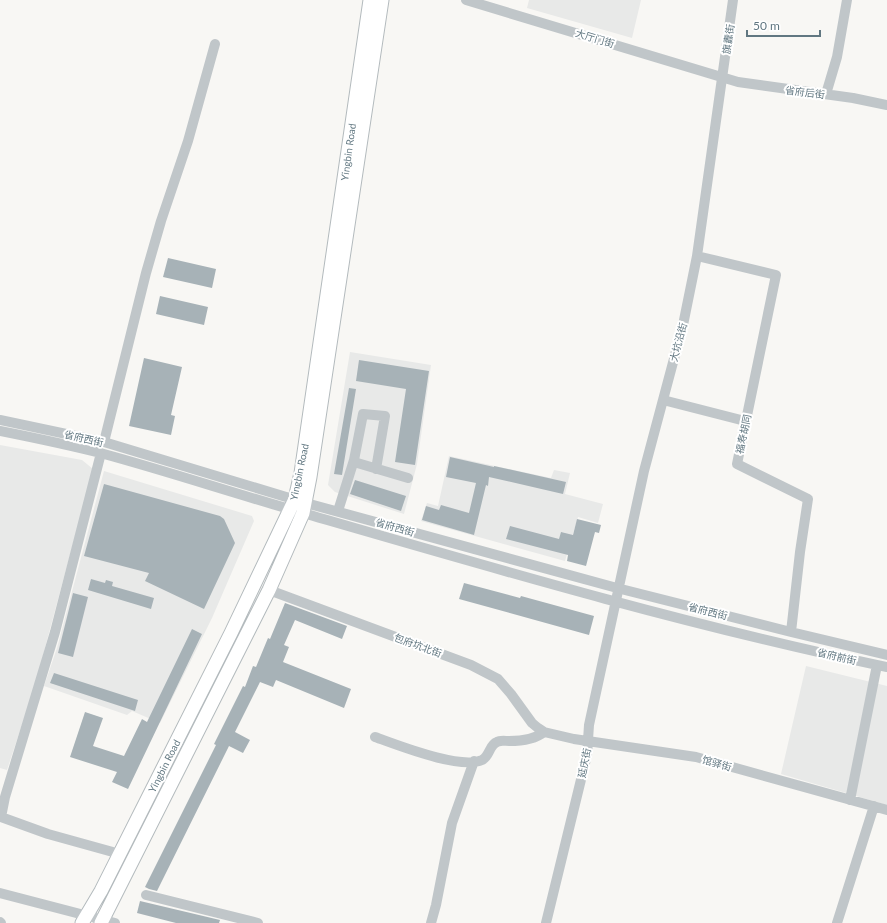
<svg xmlns="http://www.w3.org/2000/svg" width="887" height="923" font-family="Lato,'Noto Sans SC',sans-serif">
<style>
.built{fill:#e8e9e8}
.building{fill:#a7b2b7}
.lines{fill:none;stroke-linecap:round;stroke-linejoin:round}
.major-casing{stroke:#b3babd;stroke-width:15}
.minor{stroke:#c0c6c9;stroke-width:10}
.major{stroke:#fff;stroke-width:13}
.labels{text-anchor:middle;dominant-baseline:central;stroke-width:4;stroke-linejoin:round;paint-order:stroke}
.street-label{font-size:10px;fill:#617781;stroke:#fff}
</style>
<rect width="100%" height="100%" fill="#f8f7f4"/>
<path class="built" d="M529,0H641L632,38L527,8Z
M350,352L431,365L417,464L404,514L335,492L328,485Z
M0,445L82,460L93,469L35,685L7,770L0,768Z
M449,456L551,478L554,470L570,473L565,494L603,504L598,523L578,517L565,561L421,521L427,503L438,506Z
M104,471L252,516L254,521L212,618L160,723L132,711L127,715L44,686L57,648Z
M806,666L887,686V805L781,774Z"/>
<path class="building" d="M168,258L216,269L212,288L163,277Z
M160,296L208,307L204,325L156,314Z
M144,358L182,367L171,415L175,416L171,435L129,426Z
M359,360L429,371L415,465L395,462L406,389L356,381Z
M349,388L356,389L342,475L334,474Z
M450,457L494,467V466L566,482L563,494L489,477L488,486L486,485L474,535L422,520L426,506L439,510L441,505L469,513L476,483L446,477Z
M355,480L406,496L401,511L350,494Z
M104,484L220,516L224,519L235,543L204,609L145,581L149,573L84,556Z
M577,519L601,525L599,533L595,532L586,566L567,561L568,555L506,539L510,526L559,539L561,532L573,535Z
M91,579L105,583L106,580L113,582L112,586L154,598L151,609L88,590Z
M464,583L520,598L521,596L594,616L589,635L459,599Z
M73,593L88,597L73,657L58,653Z
M285,603L347,626L342,639L295,620L284,645L289,647L283,662L351,689L344,708L276,680L273,687L260,682L235,732L250,740L243,753L229,746L157,891L149,889L145,887L216,745L214,744L243,686L245,687L253,666L256,667L268,638L270,639Z
M192,629L202,634L128,789L112,782L117,772L70,757L85,712L103,718L93,746L124,756L142,719L147,722Z
M54,673L138,700L135,711L50,683Z
M140,901L220,920L219,923H176L137,913Z"/>
<g class="lines">
<g class="major-casing">
<path id="major" d="M82,923L101,891L231,633L295,499L301,473L370,0
M101,923L269,590L303,513L310,477L382,0"/>
</g>
<path class="minor" d="M466,0L738,82L853,98L887,105
M826,94L837,57L847,0
M697,256L776,275L737,464L808,499L800,552L791,632
M663,400L745,421
M0,420L104,442L306,503L617,588L791,632L887,655
M0,431C35,438 69,445 104,454C170,472 236,494 303,513C496,569 690,626 887,667
M104,442L146,273L161,221L188,141L215,44
M101,453L55,632L5,797L1,817L48,834L120,854
M354,462L408,478
M338,511L354,460L363,414L385,416L376,469
M269,590L471,665L498,679L511,694L532,723L538,728L544,732L574,739L696,757L887,810
M375,737C398,745 460,770 482,760C490,756 489,745 497,742C500,740 505,741 509,741C521,741 534,740 544,732
M850,800L877,665
M0,893L115,923
M146,895L258,923
M0,922L1,923
M431,923L436,905L452,823L474,761
M546,923L587,755L589,725L644,471L683,325L697,256L733,0
M837,923L874,806"/>
<use href="#major" class="major"/>
</g>
<g class="labels">
<g class="street-label">
<text transform="translate(595 38) rotate(17)">大厅门街</text>
<text transform="translate(728 39) rotate(-82)">旗纛街</text>
<text transform="translate(805 92) rotate(7)">省府后街</text>
<text transform="translate(348 152) rotate(-82)">Yingbin Road</text>
<text transform="translate(678 342) rotate(-75)">大坑沿街</text>
<text transform="translate(743 434) rotate(-78)">福寿胡同</text>
<text transform="translate(84 438) rotate(13)">省府西街</text>
<text transform="translate(299 472) rotate(-78)">Yingbin Road</text>
<text transform="translate(395 527) rotate(16)">省府西街</text>
<text transform="translate(708 611) rotate(14)">省府西街</text>
<text transform="translate(418 645) rotate(20)">包府坑北街</text>
<text transform="translate(837 656) rotate(13)">省府前街</text>
<text transform="translate(584 763) rotate(-79)">延庆街</text>
<text transform="translate(717 763) rotate(16)">馆驿街</text>
<text transform="translate(164 766) rotate(-63)">Yingbin Road</text>
</g>
</g>
<path d="M747 30v6h73v-6" fill="none" stroke="#617781" stroke-width="2"/>
<text x="753" y="30" font-size="12" fill="#617781" stroke="#ffffff" stroke-width="3" paint-order="stroke">50 m</text>
</svg>
